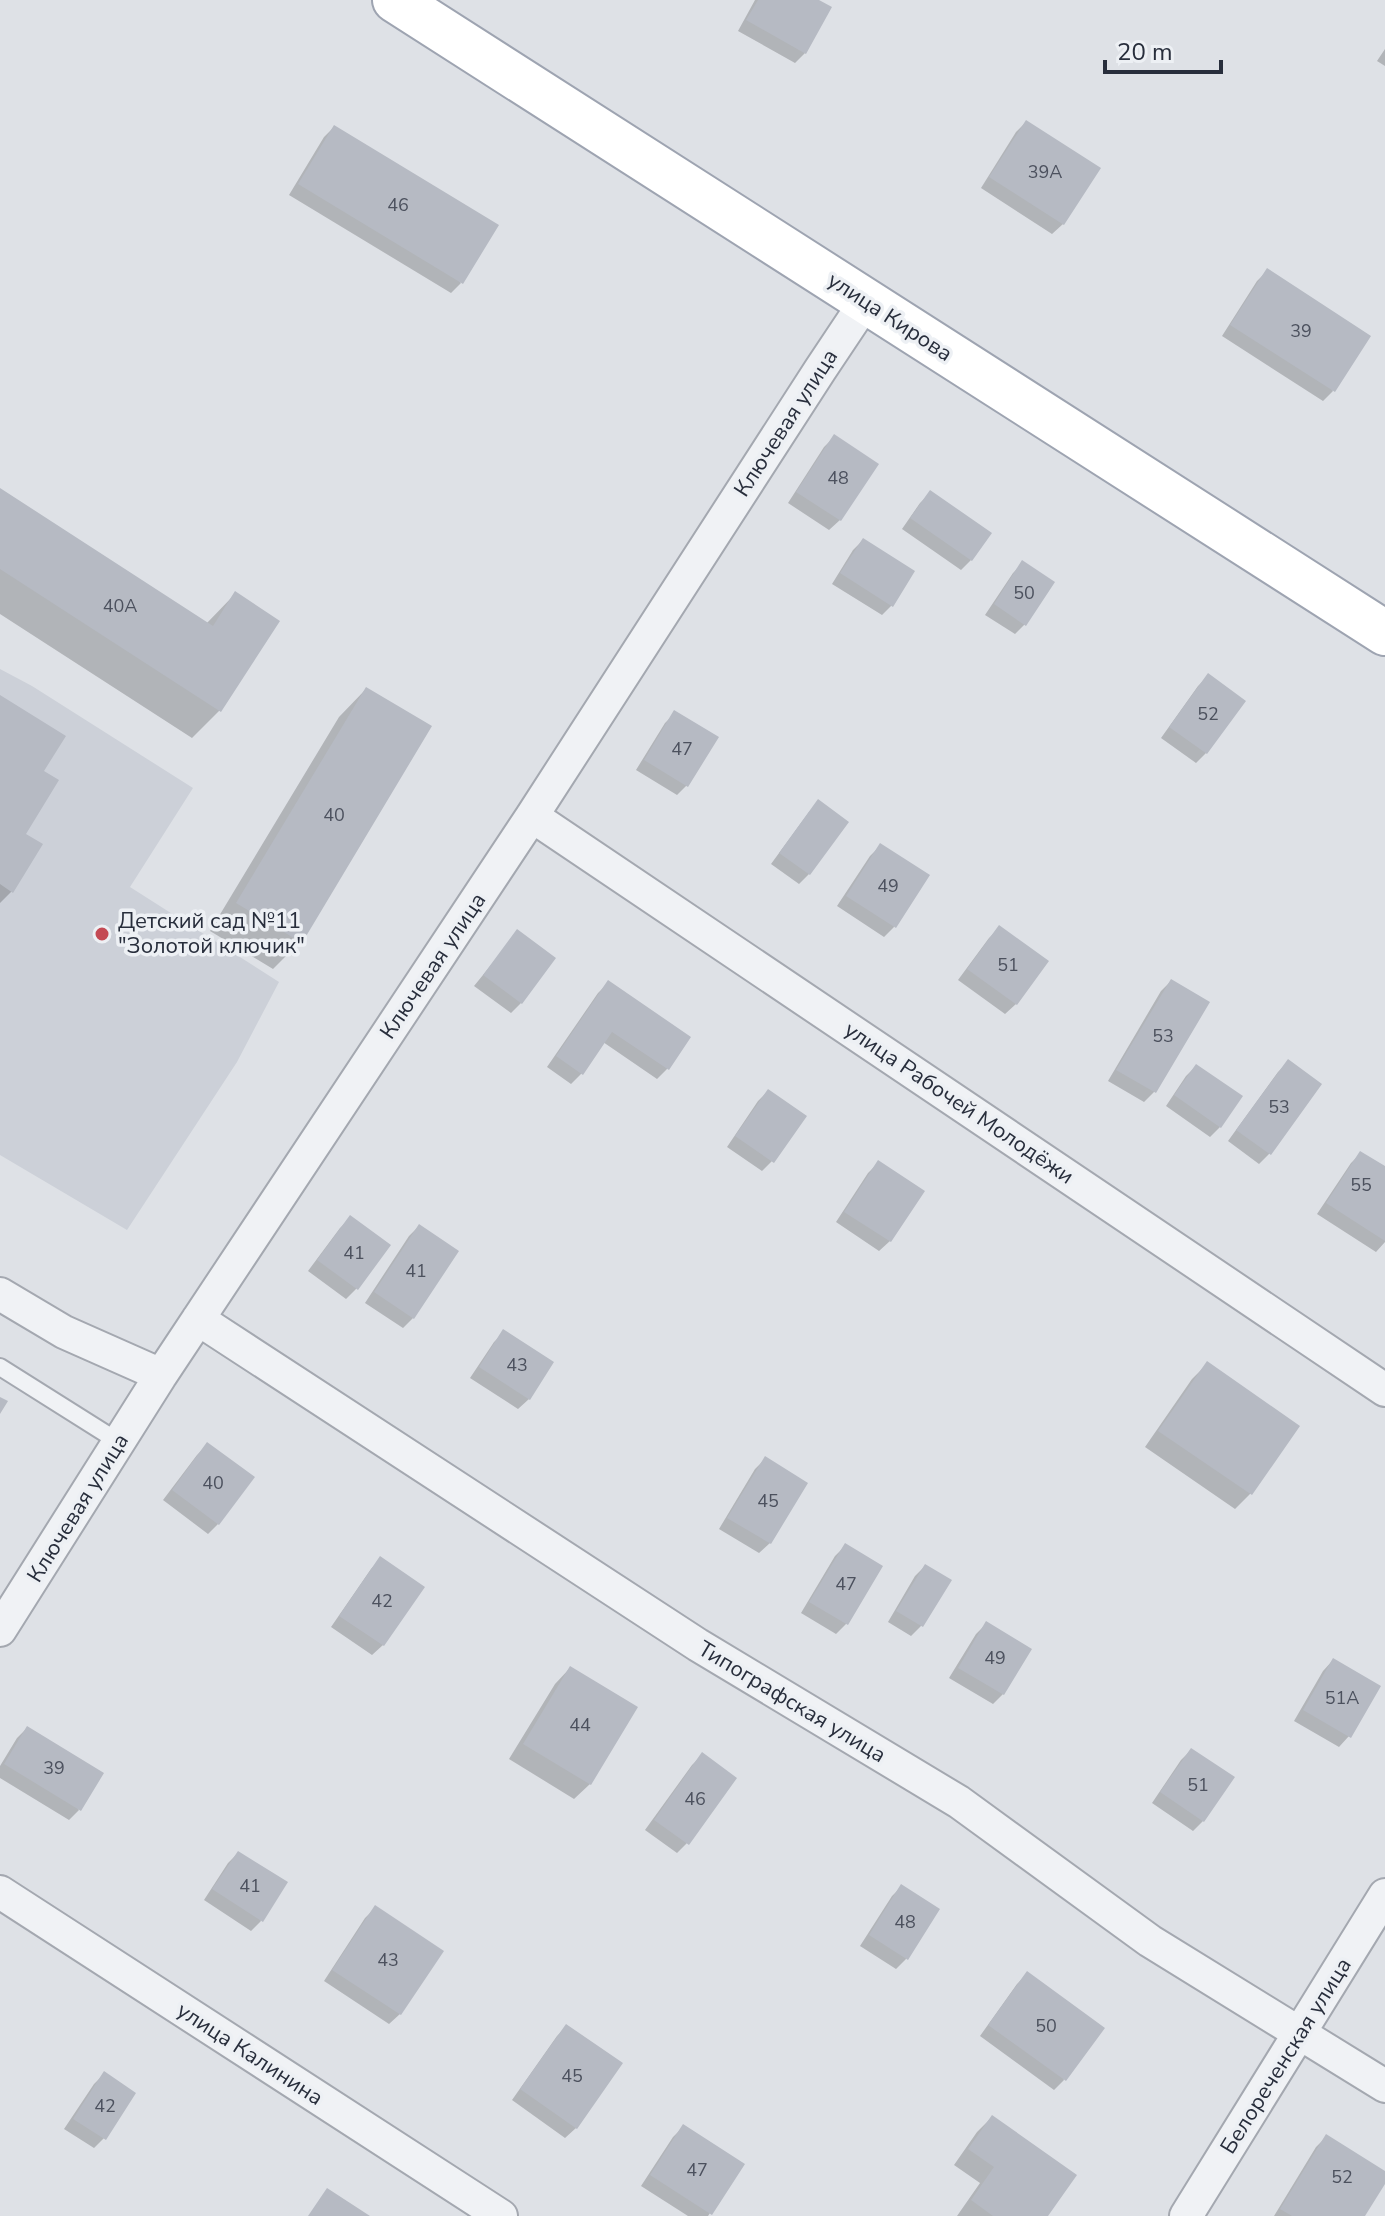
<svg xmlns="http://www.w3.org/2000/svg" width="1385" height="2216" font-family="'Nunito Sans',sans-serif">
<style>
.built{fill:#ccd0d8}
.shadow{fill:#0003}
.building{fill:#b6bac3}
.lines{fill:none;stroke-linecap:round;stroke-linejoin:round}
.lane-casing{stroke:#a4a8b0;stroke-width:20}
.street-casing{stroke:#a4a8b0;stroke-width:36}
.primary-casing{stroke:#9ea4b1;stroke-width:48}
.lane{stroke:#f0f2f5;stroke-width:16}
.street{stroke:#f0f2f5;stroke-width:32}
.primary{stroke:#fff;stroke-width:44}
.poi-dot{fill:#c44a54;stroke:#edf0f4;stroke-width:3}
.labels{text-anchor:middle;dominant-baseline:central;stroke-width:7;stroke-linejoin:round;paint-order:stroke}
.number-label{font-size:18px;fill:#4c515e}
.street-label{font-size:22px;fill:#282e3c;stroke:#edf0f4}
.poi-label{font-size:22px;fill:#282e3c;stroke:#edf0f4;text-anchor:start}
</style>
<rect width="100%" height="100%" fill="#dee1e6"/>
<path class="built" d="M0,669L32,686L193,788L130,887L279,982L237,1062L127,1230L0,1155Z"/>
<path class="shadow" d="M755,0H815L805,53L795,63L738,31Z
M1385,49V66L1377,61Z
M1026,122L1098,169L1063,224L1052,234L981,188L1016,132Z
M334,127L461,283L451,293L289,195L324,137Z
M1267,271L1333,391L1323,401L1222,336L1257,281Z
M834,437L876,464L840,520L829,530L788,503L824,447Z
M0,490L206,624L235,594L220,710L192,738L0,614Z
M930,493L971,560L961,570L902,529L920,503Z
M863,540L892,605L882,615L832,584L853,550Z
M1023,563L1025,624L1015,634L985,615L1013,573Z
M1208,676L1244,701L1206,753L1196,763L1161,738L1198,686Z
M366,689L301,941L273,969L210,931L339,717Z
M0,698L41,772L23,834L12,891L0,903Z
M675,713L687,785L677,795L636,770L665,723Z
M819,802L809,874L799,884L771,864L809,812Z
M880,846L894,927L884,937L837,906L870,856Z
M999,928L1016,1004L1005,1014L958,980L989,938Z
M518,932L521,1003L511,1013L474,986Z
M1171,981L1154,1092L1144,1102L1108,1081L1161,991Z
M608,983L688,1038L667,1069L657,1079L603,1042L581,1074L571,1084L547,1067L598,993Z
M1288,1062L1320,1084L1269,1154L1259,1164L1228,1141L1278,1072Z
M1196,1066L1220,1127L1210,1137L1166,1106L1186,1076Z
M768,1091L772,1161L762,1171L727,1147L758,1101Z
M1361,1153L1385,1169V1242L1376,1252L1317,1214L1351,1163Z
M878,1163L890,1241L879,1251L836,1222L868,1173Z
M350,1218L388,1245L356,1289L346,1299L308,1271L340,1228Z
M419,1226L413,1318L403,1328L365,1303L409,1236Z
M504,1332L529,1399L518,1409L470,1378L494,1342Z
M1207,1364L1297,1426L1250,1494L1235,1509L1145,1447L1192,1379Z
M207,1445L218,1524L208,1534L163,1500L197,1455Z
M765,1459L770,1543L759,1553L719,1529L755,1469Z
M845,1546L846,1624L836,1634L801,1613L835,1556Z
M381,1558L422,1588L383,1645L372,1655L331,1627L371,1569Z
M925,1566L949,1581L921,1626L911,1636L888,1622L915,1576Z
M986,1624L1003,1694L993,1704L949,1678L976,1634Z
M1333,1660L1349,1736L1339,1747L1294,1721L1323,1671Z
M570,1668L590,1784L574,1799L509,1759L555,1684Z
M27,1728L79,1810L69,1820L0,1778V1766L17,1738Z
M1191,1750L1232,1778L1203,1821L1193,1831L1152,1803L1181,1760Z
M702,1755L687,1843L677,1853L645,1830L692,1765Z
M238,1853L261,1921L251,1931L204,1900L228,1863Z
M902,1886L906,1959L896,1969L860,1946L892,1896Z
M375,1908L441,1952L400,2014L389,2024L324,1981L365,1918Z
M1027,1974L1064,2080L1054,2090L980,2036L1017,1984Z
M567,2026L576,2128L565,2138L512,2100L557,2036Z
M104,2074V2138L94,2148L64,2129L94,2084Z
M992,2117L1045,2216H957L980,2183L954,2165L977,2132Z
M683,2127L742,2165L708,2216H688L641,2186L673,2137Z
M1326,2137L1385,2173V2180L1363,2216H1274L1316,2147Z"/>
<path class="building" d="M758,0H819L832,7L806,54L746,20Z
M1026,120L1101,168L1064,225L989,177Z
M334,125L499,225L463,284L298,184Z
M1267,268L1371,336L1335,392L1230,325Z
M834,434L879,464L841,521L796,492Z
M0,488L213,626L235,591L280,621L221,712L0,569Z
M930,490L992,533L972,561L910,518Z
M863,538L915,571L893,607L840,573Z
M1022,560L1055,582L1026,626L994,604Z
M1208,673L1246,701L1207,754L1169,727Z
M366,687L432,726L302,943L236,903Z
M0,695L66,736L44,771L59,780L26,834L43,844L13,893L0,884Z
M674,710L719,737L688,787L644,760Z
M818,799L849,822L810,875L779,853Z
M880,843L930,875L896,928L846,896Z
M999,925L1049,961L1017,1005L967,969Z
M517,929L556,958L522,1004L483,975Z
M1171,979L1210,1002L1156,1093L1116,1070Z
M608,980L691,1037L669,1070L612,1032L583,1075L556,1056Z
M1288,1059L1322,1084L1271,1155L1236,1130Z
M1196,1064L1243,1096L1221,1128L1174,1095Z
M768,1089L807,1116L774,1163L735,1136Z
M1360,1151L1385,1166V1241L1326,1203Z
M878,1160L925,1191L891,1242L844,1212Z
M350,1215L391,1245L358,1290L317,1260Z
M419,1224L459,1251L414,1319L374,1292Z
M503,1329L554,1362L530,1400L479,1367Z
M1207,1361L1300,1426L1252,1495L1158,1431Z
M0,1397L8,1401L0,1414Z
M207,1442L255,1477L219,1525L172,1490Z
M765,1456L808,1483L771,1544L727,1518Z
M845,1543L883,1566L848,1625L809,1602Z
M380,1556L425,1587L384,1646L339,1616Z
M925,1564L952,1580L923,1627L896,1611Z
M986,1621L1032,1649L1004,1695L958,1668Z
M1333,1658L1381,1686L1351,1738L1303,1710Z
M570,1666L638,1707L591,1785L523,1744Z
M27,1726L104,1773L81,1811L4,1764Z
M1191,1748L1235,1777L1204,1822L1160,1792Z
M702,1752L737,1778L689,1845L654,1820Z
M238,1851L288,1882L263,1922L212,1889Z
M901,1884L940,1909L908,1960L869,1935Z
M375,1905L444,1951L401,2015L332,1970Z
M1027,1971L1105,2028L1066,2081L988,2025Z
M566,2024L623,2063L577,2129L520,2089Z
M104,2071L136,2093L106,2140L73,2119Z
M992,2115L1077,2175L1048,2216H993L971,2200L994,2167L968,2149Z
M683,2124L745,2164L712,2215L650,2175Z
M1326,2134L1385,2171V2184L1365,2216H1292L1280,2209Z
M327,2188L370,2216H308Z"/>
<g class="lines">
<g class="lane-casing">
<path id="lane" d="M0,1367L119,1442"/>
</g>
<g class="street-casing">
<path id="street" d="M532,816L1385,1390
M0,1294L64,1332L161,1375
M198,1319L698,1645L959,1802L1150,1941L1385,2086
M0,1630L161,1375L532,816L820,370L866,301
M0,1892L501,2216
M1186,2216L1385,1895"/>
</g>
<g class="primary-casing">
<path id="primary" d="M395,0L1385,633"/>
</g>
<use href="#lane" class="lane"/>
<use href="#street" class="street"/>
<use href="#primary" class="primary"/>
</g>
<circle class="poi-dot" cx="102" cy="934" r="8"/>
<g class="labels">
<g class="number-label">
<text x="1045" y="172">39А</text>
<text x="398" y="205">46</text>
<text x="1301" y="331">39</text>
<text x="838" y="478">48</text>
<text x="1024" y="593">50</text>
<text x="120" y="606">40А</text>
<text x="1208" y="714">52</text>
<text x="682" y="749">47</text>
<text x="334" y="815">40</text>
<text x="888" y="886">49</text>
<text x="1008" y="965">51</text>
<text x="1163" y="1036">53</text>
<text x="1279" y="1107">53</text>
<text x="1361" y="1185">55</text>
<text x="354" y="1253">41</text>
<text x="416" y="1271">41</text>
<text x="517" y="1365">43</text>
<text x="213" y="1483">40</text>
<text x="768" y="1501">45</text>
<text x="846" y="1584">47</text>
<text x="382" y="1601">42</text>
<text x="995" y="1658">49</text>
<text x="1342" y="1698">51А</text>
<text x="580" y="1725">44</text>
<text x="54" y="1768">39</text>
<text x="1198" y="1785">51</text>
<text x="695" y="1799">46</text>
<text x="250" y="1886">41</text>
<text x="905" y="1922">48</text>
<text x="388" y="1960">43</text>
<text x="1046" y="2026">50</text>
<text x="572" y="2076">45</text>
<text x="105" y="2106">42</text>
<text x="697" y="2170">47</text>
<text x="1342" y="2177">52</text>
</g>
<g class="street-label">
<text transform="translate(890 317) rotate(33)">улица Кирова</text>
<text transform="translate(786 423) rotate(-57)">Ключевая улица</text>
<text transform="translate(433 966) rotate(-56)">Ключевая улица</text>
<text transform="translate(959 1103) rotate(34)">улица Рабочей Молодёжи</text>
<text transform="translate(78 1508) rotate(-58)">Ключевая улица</text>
<text transform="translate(792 1702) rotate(31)">Типографская улица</text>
<text transform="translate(250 2054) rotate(33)">улица Калинина</text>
<text transform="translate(1286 2056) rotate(-58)">Белореченская улица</text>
</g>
<g class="poi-label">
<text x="118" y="921">Детский сад №11<tspan x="118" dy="25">"Золотой ключик"</tspan></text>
</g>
</g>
<path d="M1105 60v12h116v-12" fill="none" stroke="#282e3c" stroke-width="4"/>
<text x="1117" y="60" font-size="24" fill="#282e3c" stroke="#edf0f4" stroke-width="6" paint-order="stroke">20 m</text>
</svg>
